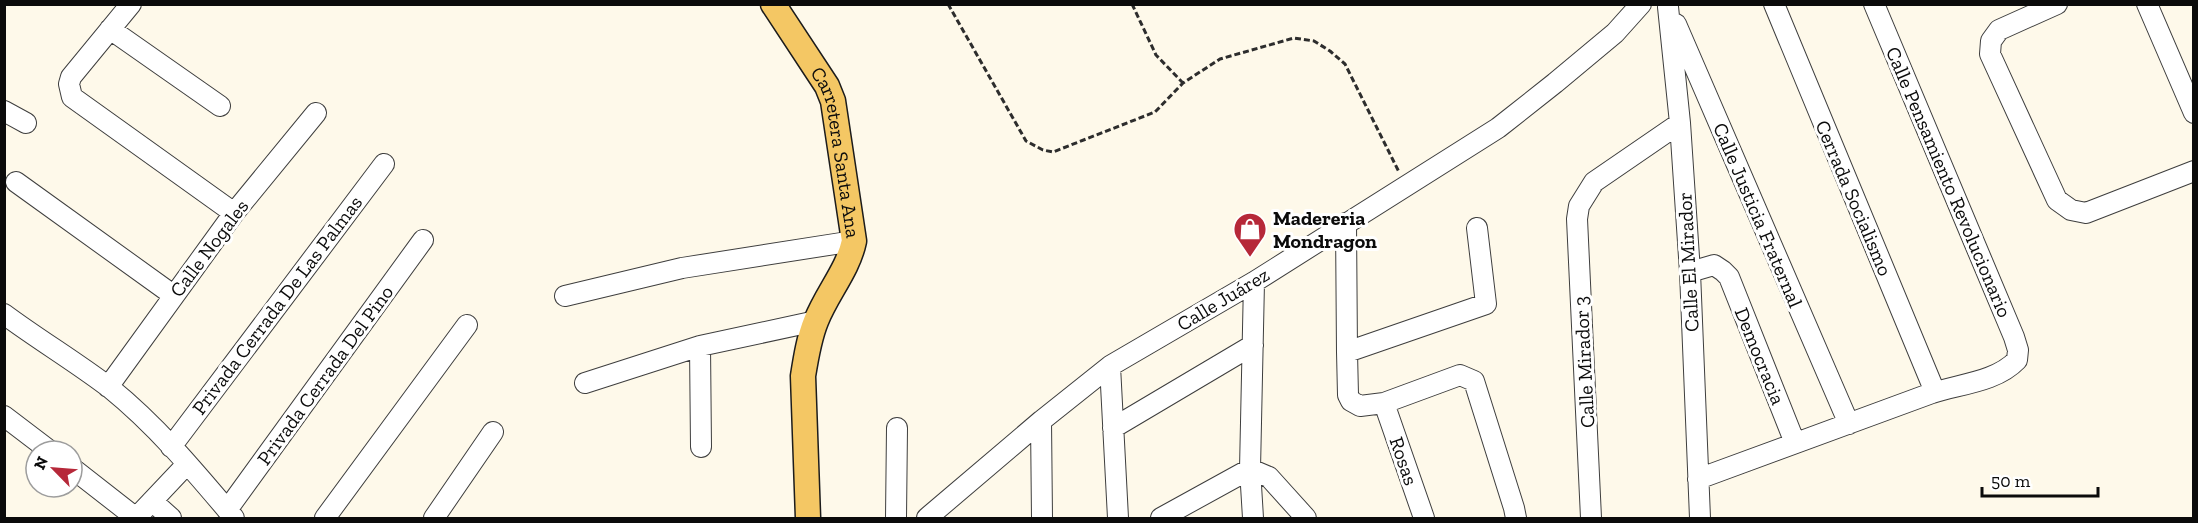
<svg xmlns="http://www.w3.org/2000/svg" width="2198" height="523" font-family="'Zilla Slab',serif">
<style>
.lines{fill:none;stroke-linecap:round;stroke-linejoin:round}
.minor-casing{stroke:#3e3e3e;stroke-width:22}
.major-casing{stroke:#1c1c1c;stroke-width:27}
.path{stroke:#2d2d2d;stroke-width:3;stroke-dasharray:6 3;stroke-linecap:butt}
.minor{stroke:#fff;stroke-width:20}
.major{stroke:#f4c764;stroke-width:24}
.labels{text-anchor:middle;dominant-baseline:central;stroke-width:6;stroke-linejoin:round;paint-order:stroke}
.street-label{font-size:20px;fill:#0b0b0b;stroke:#fff}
.poi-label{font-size:20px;font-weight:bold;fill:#0b0b0b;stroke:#fff;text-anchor:start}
</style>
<rect width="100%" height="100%" fill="#fef9ea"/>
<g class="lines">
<g class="minor-casing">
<path id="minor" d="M131,4L71,77L69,84L72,97L234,213
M1774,4L1935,392
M2057,4L1999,30L1991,41L1990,54L2057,200L2071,210L2086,213L2194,171
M2147,4L2194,113
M1668,7L1680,123L1690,272L1700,518
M1676,24L1849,424
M110,29L220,106
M4,111L26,123
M16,182L173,295
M1346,223L1347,352L1348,395L1351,401L1360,406L1384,403L1460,375L1474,381L1514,508L1516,518
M1690,272L1714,265L1723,271L1729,277L1795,443
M565,296L682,268L854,241
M4,314C39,340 76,362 110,388C157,426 196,473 234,518
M700,346L701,447
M1347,352L1486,304L1477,228
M1110,366L1118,518
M585,383L700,346L816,321
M108,387L234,213L316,113
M1384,403L1424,518
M4,416L50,451
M1041,421L1042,518
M1113,428L1253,345
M171,447L384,164
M72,468L136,518
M1698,479C1776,450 1854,421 1932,393C1960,384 1996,382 2017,360L2018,350L2014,337L1874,4
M152,501L171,518
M227,510L423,240
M136,518L187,464
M325,518L467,325
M434,518L493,432
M896,518L897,428
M927,518L1041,421L1110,366L1254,282L1498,128L1555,83L1615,33L1641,4
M1161,518L1250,469L1269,477L1306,518
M1253,518L1250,469L1254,282
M1591,518L1577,219L1579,206L1594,182L1680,123"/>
</g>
<g class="major-casing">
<g id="major">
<path id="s1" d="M773,4L827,86L833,101L854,241C848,270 827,293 816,321C809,338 806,357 803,376L808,518"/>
</g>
</g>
<path class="path" d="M948,4L1026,141L1043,150L1053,152L1155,112L1183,83L1220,59L1294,38L1314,41L1330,51L1345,64L1399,172
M1132,4L1156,55L1183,83"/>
<use href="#minor" class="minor"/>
<use href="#major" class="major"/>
</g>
<defs>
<g id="shop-pin" transform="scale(1.725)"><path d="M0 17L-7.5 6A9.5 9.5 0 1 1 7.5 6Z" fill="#b62839" stroke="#fff"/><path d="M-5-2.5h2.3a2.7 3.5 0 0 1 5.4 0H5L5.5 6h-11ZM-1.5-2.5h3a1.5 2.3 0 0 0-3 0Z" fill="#fff"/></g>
</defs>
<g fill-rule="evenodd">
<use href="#shop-pin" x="1250" y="229"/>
</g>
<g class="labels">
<g class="street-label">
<text stroke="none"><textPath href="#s1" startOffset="165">Carretera Santa Ana</textPath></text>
<text transform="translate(1949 182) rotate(67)">Calle Pensamiento Revolucionario</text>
<text transform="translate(1854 198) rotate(67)">Cerrada Socialismo</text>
<text transform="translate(1758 215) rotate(67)">Calle Justicia Fraternal</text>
<text transform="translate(209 248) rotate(-53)">Calle Nogales</text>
<text transform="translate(1688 262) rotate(-93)">Calle El Mirador</text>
<text transform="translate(1223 299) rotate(-31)">Calle Juárez</text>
<text transform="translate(277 305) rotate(-53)">Privada Cerrada De Las Palmas</text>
<text transform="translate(1760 356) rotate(68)">Democracia</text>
<text transform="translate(1584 362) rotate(-93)">Calle Mirador 3</text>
<text transform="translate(325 375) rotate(-54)">Privada Cerrada Del Pino</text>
<text transform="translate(1404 461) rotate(71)">Rosas</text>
</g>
<g class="poi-label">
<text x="1273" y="218">Madereria<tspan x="1273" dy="23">Mondragon</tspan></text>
</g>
</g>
<rect width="2198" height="523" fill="none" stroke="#0b0b0b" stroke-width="12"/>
<g transform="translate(54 469) rotate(295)"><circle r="28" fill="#ffffff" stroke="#9d9d9d" stroke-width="1.5"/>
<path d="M0-4.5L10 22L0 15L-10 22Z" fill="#b62839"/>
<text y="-9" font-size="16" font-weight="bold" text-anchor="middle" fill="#0b0b0b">N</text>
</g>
<path d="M1982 487v9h116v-9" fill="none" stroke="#0b0b0b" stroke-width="3"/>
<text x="1991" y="487" font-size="18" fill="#0b0b0b" stroke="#ffffff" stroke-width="4.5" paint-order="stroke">50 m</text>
</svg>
